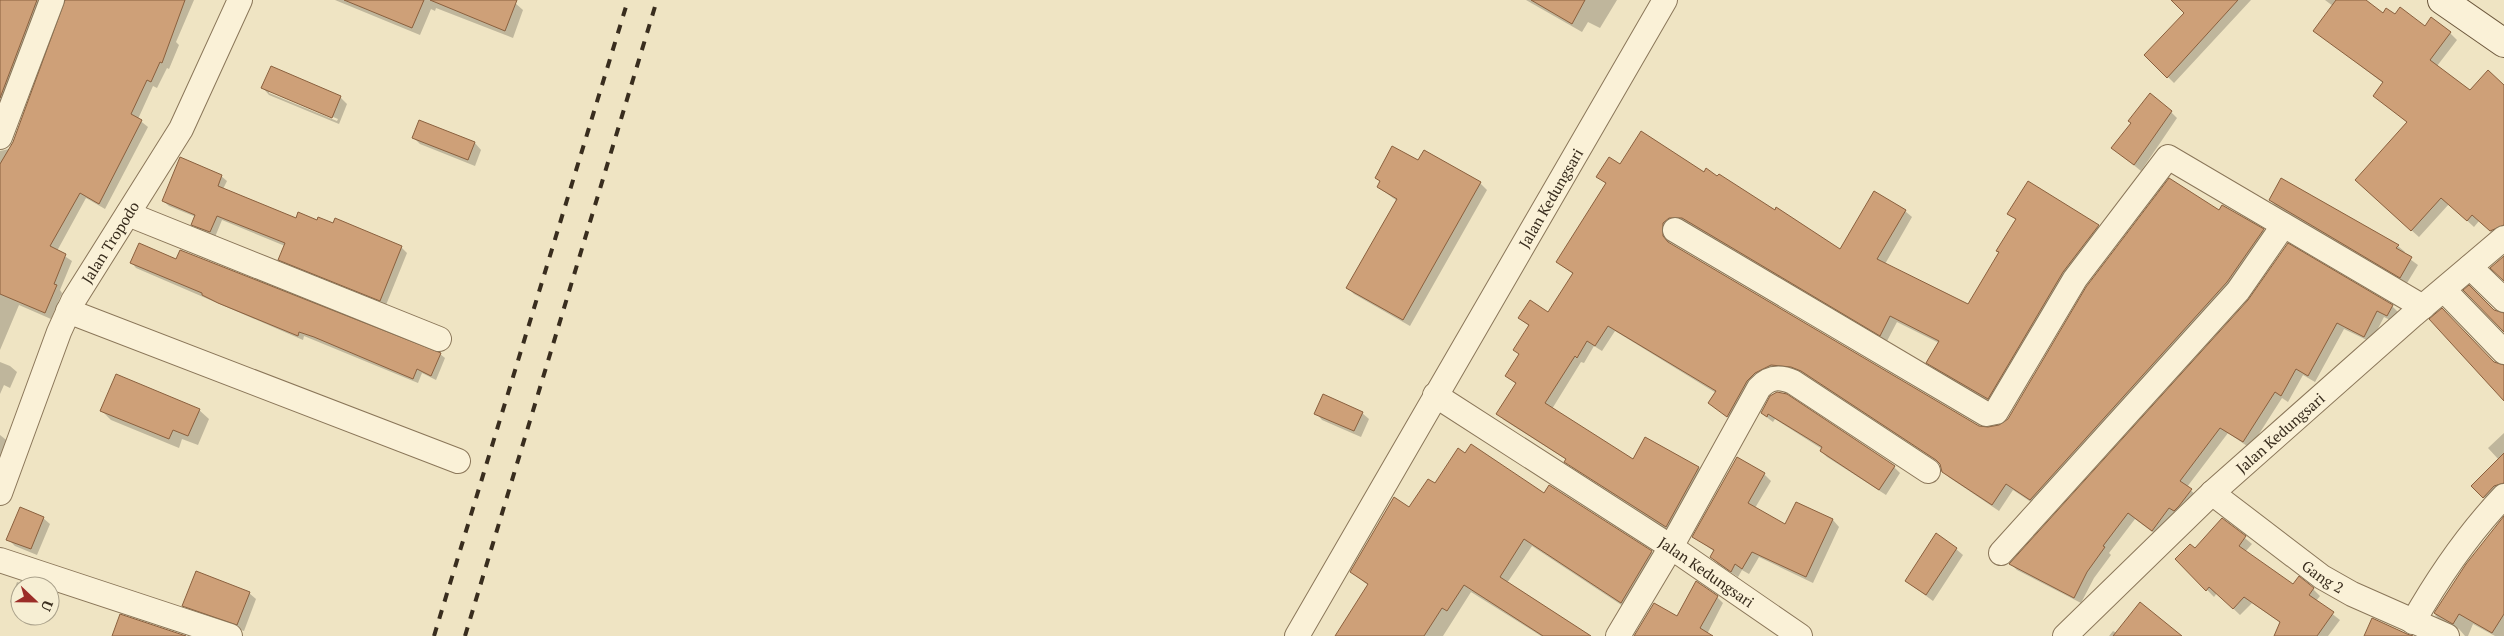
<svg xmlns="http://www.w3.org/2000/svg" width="2504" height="636" font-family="'PT Serif',serif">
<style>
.shadow{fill:#0003;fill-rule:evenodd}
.building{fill:#cea078;stroke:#8a603e}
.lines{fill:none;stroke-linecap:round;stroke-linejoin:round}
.street-casing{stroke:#8a7659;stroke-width:26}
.secondary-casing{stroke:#6c573c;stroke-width:30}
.street{stroke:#faf1d7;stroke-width:24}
.secondary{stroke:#faf1d7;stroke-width:28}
.rail{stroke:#392d1e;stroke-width:4;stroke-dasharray:9 9;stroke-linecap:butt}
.labels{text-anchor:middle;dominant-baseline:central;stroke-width:5;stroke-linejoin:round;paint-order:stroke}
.street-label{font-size:15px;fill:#392d1e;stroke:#f6eed3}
</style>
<rect width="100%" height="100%" fill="#efe4c3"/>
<path class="shadow" d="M0,0H47L0,121Z
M66,0H194L176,42L179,45L169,69L167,68L157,88L153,86L138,119L148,127L105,209L86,198L57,251L72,261L60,290L62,293L51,319L19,305L0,350V151L9,149L14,142Z
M335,0H509L515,3L523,10L513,38L436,8L435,11L431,9L420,35Z
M1526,0H1617L1600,28L1588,22L1582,32Z
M2191,0H2251L2174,83L2146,55L2186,13Z
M2325,0H2364L2383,15L2450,33L2457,40L2437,66L2471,91L2504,87V234L2498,238L2479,221L2474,227L2449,204L2419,237L2363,187L2408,123L2374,96L2383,83L2315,31L2333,6Z
M263,88L340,97L347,104L339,124L269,95ZM269,90L338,119L337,121L269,93Z
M2171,112L2177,118L2141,171L2120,154Z
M420,122L475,143L481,150L475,166L420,144L413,137Z
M1620,166L1704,174L1840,251L1905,211L1912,217L1885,264L1969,305L2000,253L2016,220L2009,213L2098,226L2105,232L1995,405L1934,369L1928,362L1939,343L1897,322L1887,341L1690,224H1676L1669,230V244L1979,427L1988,429L2000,427L2009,420L2220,212L2222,206L2263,230L2270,237L2037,506L2013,490L1999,511L1950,478L1943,471L1941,464L1808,377L1799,373L1778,371L1734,422L1709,403L1716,393L1615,331L1602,351L1594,346L1584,363L1581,362L1552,409L1633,461L1645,439L1699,468L1705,475L1673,533L1573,468L1567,460L1504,420L1498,414L1517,385L1507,376L1520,355L1515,350L1530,327L1519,318L1548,314L1573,274L1557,262L1606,184L1598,176Z
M221,176L227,181L223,189L296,219L318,222L401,247L407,253L386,305L285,265L280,259L285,246L222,220L215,237L198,230L193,224L196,217L169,206L163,201Z
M2282,180L2398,246L2405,252L2403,254L2418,265L2407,283L2277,207L2270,200Z
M1480,183L1487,190L1410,326L1354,294L1348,288L1397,201L1378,187Z
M177,261L440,354L445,358L436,380L422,373L418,383L304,336L303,340L136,268L132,263Z
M2249,301L2392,306L2399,313L2394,322L2384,317L2371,342L2344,329L2315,382L2303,375L2288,402L2282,398L2250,448L2228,433L2187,487L2197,496L2159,537L2135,519L2109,553L2111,555L2094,578L2081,603L2017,570L2011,564Z
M0,362L10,366L17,372L10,388L4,385L0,394Z
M1777,394L1894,467L1900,473L1886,495L1827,457L1821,451L1822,449L1775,419L1773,422L1769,419L1762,413Z
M199,410L209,419L198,445L182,439L179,448L111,420L102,411Z
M1316,413H1362L1369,419L1361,437L1322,420Z
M2504,433V491L2491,504L2473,486L2499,460L2488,448Z
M0,435L10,443L0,466Z
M1764,474L1771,481L1755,508L1786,526L1797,503L1833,520L1839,527L1813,583L1759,557L1749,574L1742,570L1738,577L1718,564L1712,557L1715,552L1694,537Z
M1435,485L1545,495L1550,487L1652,552L1659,560L1629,610L1532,546L1507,583L1576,636H1541L1471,592L1443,636H1337L1369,586L1351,572Z
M43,518L50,524L37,555L15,546L8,539Z
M2504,518V636H2495L2473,624L2468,636H2465L2459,629L2441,621L2435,615L2467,565Z
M2222,519L2252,544L2245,552L2293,586L2313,589L2320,596L2316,601L2340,620L2328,636H2276L2281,623L2252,603L2240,615L2217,593L2214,597L2177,559L2195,550Z
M1956,549L1963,555L1933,601L1906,581Z
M17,582L31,586H20V610L10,602Z
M249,593L256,599L244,631L190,612L184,605Z
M1717,597L1723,603L1706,636H1635Z
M2113,631L2117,633L2180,636H2109Z"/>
<path class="building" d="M0,0H37L0,98Z
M65,0H185L162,63L160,62L151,82L147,80L131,114L142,120L99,204L80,193L50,246L66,254L54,284L57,285L45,313L0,294V164L13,142Z
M344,0H424L412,28Z
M430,0H517L505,31Z
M1531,0H1585L1572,24Z
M2171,0H2238L2167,78L2144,55L2184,13Z
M2336,0H2366L2383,13L2386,8L2395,14L2400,7L2425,26L2431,17L2451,32L2430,60L2470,90L2488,70L2504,85V225L2490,231L2472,215L2467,221L2441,198L2411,231L2355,180L2407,122L2373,96L2383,82L2313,31Z
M271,66L341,96L332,118L261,88Z
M2150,93L2172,111L2134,165L2111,148L2131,123L2128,121Z
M419,120L475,142L468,160L412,138Z
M1641,131L1704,172L1706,168L1717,176L1719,174L1775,210L1776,207L1840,249L1874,191L1906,210L1877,259L1968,304L1999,252L1996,251L2016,219L2007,214L2028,181L2099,225L2063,272L1988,399L1926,363L1939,341L1890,316L1880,336L1682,218H1669L1663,223V236L1668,242L1979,426L1988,427L1999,425L2008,419L2086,287L2169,178L2219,210L2222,205L2264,229L2227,282L2030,500L2006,484L1992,505L1942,472L1940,464L1936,460L1801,371L1791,367L1771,365L1755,373L1747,381L1727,417L1708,403L1716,391L1608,326L1595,346L1587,341L1577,358L1575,356L1545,403L1633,459L1645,437L1699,467L1666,527L1564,462L1566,459L1496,414L1516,383L1505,376L1519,354L1513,350L1529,325L1518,318L1530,300L1548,312L1573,273L1556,262L1606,183L1596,177L1609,157L1620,164Z
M1392,146L1418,160L1424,150L1481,182L1403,320L1346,288L1397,199L1377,187L1380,181L1375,178Z
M180,157L222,175L218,186L296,218L298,212L317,220L318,217L333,223L335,218L402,246L380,301L278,260L285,243L217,216L210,232L191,225L195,215L162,201Z
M2281,178L2399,245L2396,248L2412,257L2400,278L2269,200Z
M139,243L176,259L180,250L441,353L431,376L417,369L413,379L314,337L299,332L298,336L218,303L202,295V293L130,263Z
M2288,243L2393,305L2387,316L2377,311L2364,337L2337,323L2308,376L2296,369L2281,396L2275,392L2243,442L2220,428L2180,481L2192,489L2179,506L2174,511L2169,508L2152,531L2128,513L2103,546L2105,547L2087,572L2074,598L2009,564L2248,300Z
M2504,256V281L2490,268Z
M2469,285L2494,310L2504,313V332L2463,290Z
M2442,308L2494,362L2504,365V401L2429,319Z
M116,374L200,409L188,436L173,430L169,439L100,411Z
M1777,392L1787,394L1895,466L1879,490L1820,451L1822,447L1768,414L1767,417L1761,413L1770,396Z
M1323,394L1363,412L1354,431L1314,414Z
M1471,444L1544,493L1549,485L1652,551L1621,603L1524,539L1500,577L1591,636H1543L1464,585L1447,611L1442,608L1424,636H1335L1368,584L1350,572L1394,497L1409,507L1428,479L1435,483L1458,448L1465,453Z
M2504,453V483L2494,486L2483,498L2471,486Z
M1737,457L1765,473L1748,503L1785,524L1796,502L1833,519L1806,577L1752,552L1742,569L1735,564L1731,572L1710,557L1714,550L1692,537Z
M20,507L44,517L31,549L6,540Z
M2504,516V614L2492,633L2459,614L2453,624L2451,623L2434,613L2466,564Z
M2222,518L2246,536L2239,546L2293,584L2299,576L2314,588L2309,595L2334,612L2317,636H2274L2280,622L2244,597L2233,609L2209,587L2206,591L2175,559L2190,544L2195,548Z
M1936,533L1957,548L1926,595L1905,581Z
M196,571L250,592L237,625L182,606Z
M1696,581L1718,596L1700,628L1713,636H1634L1654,603L1677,616Z
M2140,602L2182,636H2113Z
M120,614L186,636H112Z
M2372,618L2407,634L2413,636H2364Z"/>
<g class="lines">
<g class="street-casing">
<g id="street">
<path d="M0,137L52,0"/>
<path d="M128,214L439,339"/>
<path d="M1675,230L1986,414L1996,412L2075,279L2168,157L2423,307"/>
<path d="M2470,267L2504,300"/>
<path d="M2444,290L2504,352"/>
<path d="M68,311L458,461"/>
<path id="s1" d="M1435,395L1671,547L1800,636"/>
<path id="s2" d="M0,493L59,332L73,301L181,129L240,0"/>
<path id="s3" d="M2212,493L2322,577L2352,594L2447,636"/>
<path d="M2001,553L2238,291L2283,226"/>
<path d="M0,560L230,636"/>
<path d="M2413,622C2439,576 2468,534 2504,496"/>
<path id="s4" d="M1297,636L1665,0"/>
<path d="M1618,636L1671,547L1759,388C1769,377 1779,376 1793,382L1928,471"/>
<path id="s5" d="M2065,636L2212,493L2413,315L2504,238"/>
</g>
</g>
<g class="secondary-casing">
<path id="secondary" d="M2442,0L2504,43"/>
</g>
<use href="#street" class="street"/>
<use href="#secondary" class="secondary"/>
<path class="rail" d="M434,636L628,0
M465,636L657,0"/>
</g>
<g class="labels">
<g class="street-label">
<text stroke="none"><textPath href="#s4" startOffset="506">Jalan Kedungsari</textPath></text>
<text stroke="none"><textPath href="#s2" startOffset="275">Jalan Tropodo</textPath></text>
<text stroke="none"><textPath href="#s5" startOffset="296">Jalan Kedungsari</textPath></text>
<text stroke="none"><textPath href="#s1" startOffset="324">Jalan Kedungsari</textPath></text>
<text stroke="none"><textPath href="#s3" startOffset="139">Gang 2</textPath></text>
</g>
</g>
<g transform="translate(35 601) rotate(112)"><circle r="24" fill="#f6eed3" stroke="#aaa18b"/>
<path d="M0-4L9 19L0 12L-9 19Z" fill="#9b2d28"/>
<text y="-8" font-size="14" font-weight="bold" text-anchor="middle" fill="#392d1e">U</text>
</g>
</svg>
